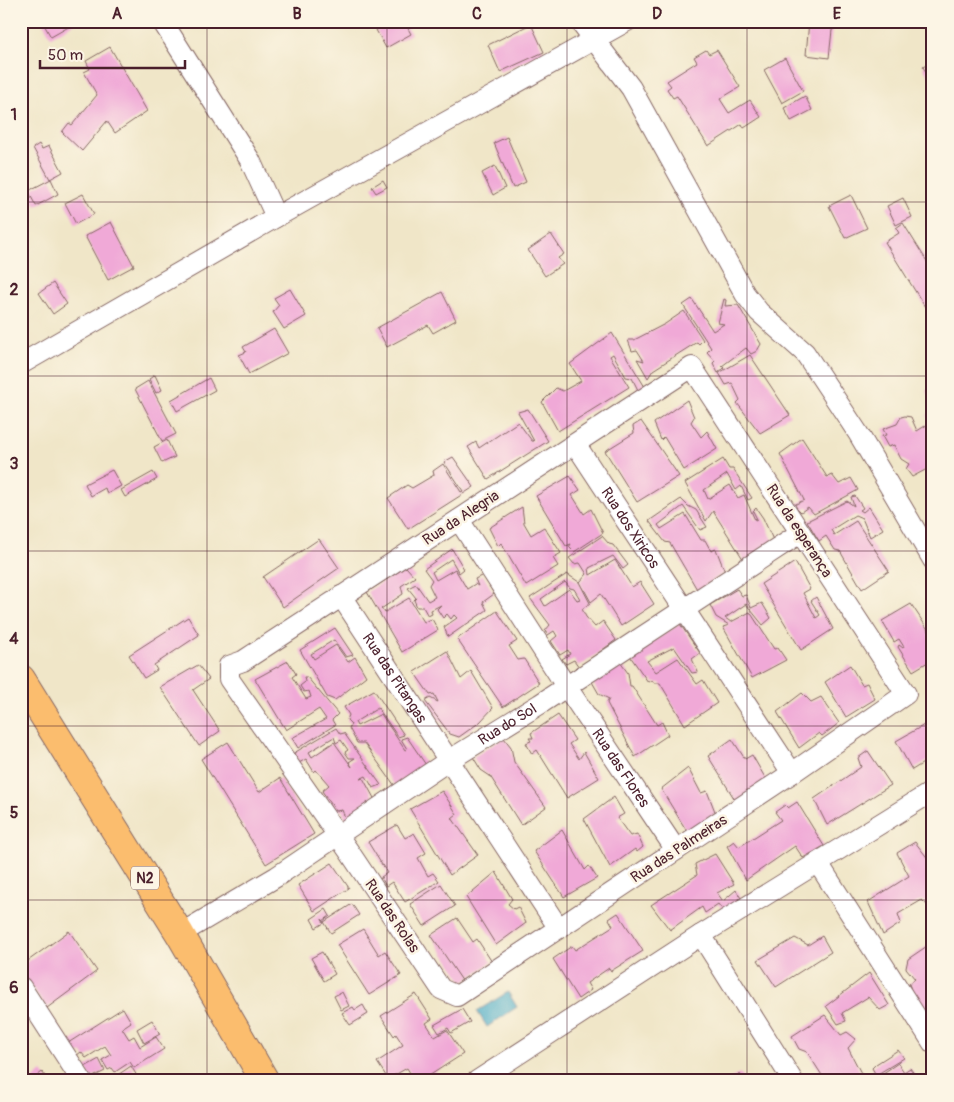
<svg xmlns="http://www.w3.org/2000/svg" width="954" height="1102" font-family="Pangolin,sans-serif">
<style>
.water{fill:#47aac6;stroke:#486478}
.building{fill:#f0a9d7;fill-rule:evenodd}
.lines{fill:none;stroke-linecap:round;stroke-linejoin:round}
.street-casing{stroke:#846562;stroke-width:22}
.primary-casing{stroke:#846562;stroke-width:30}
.street{stroke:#fff;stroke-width:20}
.primary{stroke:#fbbd6e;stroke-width:28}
.grid{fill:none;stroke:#4a1f2b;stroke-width:1;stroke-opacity:0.55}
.labels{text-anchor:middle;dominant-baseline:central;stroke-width:5;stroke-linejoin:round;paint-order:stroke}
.shield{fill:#fcf5e5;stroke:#7f5f63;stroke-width:1}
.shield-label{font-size:14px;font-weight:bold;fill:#4a1f2b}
.street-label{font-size:15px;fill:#4a1f2b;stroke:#fcf5e5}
.neatline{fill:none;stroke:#4a1f2b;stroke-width:2}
.grid-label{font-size:16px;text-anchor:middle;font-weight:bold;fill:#4a1f2b}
</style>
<rect width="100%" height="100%" fill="#fcf5e5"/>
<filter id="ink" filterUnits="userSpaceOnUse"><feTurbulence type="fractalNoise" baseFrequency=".02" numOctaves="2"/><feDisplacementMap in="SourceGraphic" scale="10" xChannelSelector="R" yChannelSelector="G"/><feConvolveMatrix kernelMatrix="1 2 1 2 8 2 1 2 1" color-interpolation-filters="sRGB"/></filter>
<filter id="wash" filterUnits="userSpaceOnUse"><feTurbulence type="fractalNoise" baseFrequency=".0096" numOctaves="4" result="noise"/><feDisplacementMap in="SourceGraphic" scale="20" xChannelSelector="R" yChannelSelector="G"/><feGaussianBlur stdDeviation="1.12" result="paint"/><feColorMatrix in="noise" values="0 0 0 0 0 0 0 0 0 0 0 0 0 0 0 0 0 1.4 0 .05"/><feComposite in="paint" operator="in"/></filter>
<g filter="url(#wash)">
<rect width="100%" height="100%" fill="#f0e6c8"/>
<path class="water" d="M508,992L517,1007L487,1027L477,1011Z"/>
<g id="blocks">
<path class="building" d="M42,21H79L51,37Z
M392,21H404L411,34L386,48L376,30Z
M809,21H847L832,30L829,58L806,55Z
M531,24L544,52L500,72L488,45Z
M110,47L147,111L115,133L107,121L82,151L62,132L69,123L72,125L97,95L84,72L90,69L86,61Z
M706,50L709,54L717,50L740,87L720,99L729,113L750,100L761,117L744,128L742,124L708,146L677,96L673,98L667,89L671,86L667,81L697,62L694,57Z
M785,58L803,91L782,103L764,70Z
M933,61V83L923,67Z
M805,96L812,110L791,121L784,108Z
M507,137L526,182L513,188L494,143Z
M39,144L42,149L49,146L63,172L50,179L33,148Z
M495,166L505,188L493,195L482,173Z
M51,179L58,194L36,206L28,191Z
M383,180L387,187L376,193L372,187Z
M83,194L94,214L76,224L65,203Z
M851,195L867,228L845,238L829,206Z
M903,198L912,217L896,225L887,206Z
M111,222L134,266L108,280L85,236Z
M903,223L933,271V302L925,307L885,242L899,233L896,228Z
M551,234L564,254L558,258L563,264L545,276L528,250Z
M53,283L67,304L53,314L39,293Z
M290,289L306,316L284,329L273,312L279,305L274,298Z
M442,292L456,320L433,333L428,325L387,347L377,328Z
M692,299L713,331L724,324L718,323L724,299L726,300L725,306L738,305L761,344L757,351L751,354L746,348L722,366L724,368L718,373L713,363L715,361L707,352L711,348L683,305Z
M684,311L703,340L699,344L697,342L653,370L648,378L637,359L644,361L637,350L632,351L628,340H634L665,324Z
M274,329L288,353L249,374L239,355L246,352L243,347Z
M612,333L645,387L639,392L632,378L626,377L613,354L610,356L629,387L558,431L542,402L556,388L563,391L581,381L570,364Z
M750,355L790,415L760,433L737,403L740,400L732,383L726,385L719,373Z
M155,375L162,390L156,393L149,379Z
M209,378L215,390L177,411L171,400Z
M148,381L176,434L162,441L135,389Z
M933,386V404L926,391Z
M687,400L694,417L691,422L701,437L707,431L717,449L684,470L664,437L661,440L654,423Z
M933,407V463L929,468L912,477L906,469L909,464L901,459L894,445L888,447L882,436L886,435L883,429L897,424L901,417L905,416L911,417L917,431L930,423L927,415L933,412L930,410Z
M528,409L548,441L488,479L468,447L476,442L479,448L518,422L532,441H534L518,412Z
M641,421L679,476L637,502L605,451L634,433L633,426Z
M802,438L827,477L832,475L839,484L851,478L858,490L814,514L808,507L801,512L794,505L804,500L780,454Z
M167,440L175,457L162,463L154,447Z
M453,457L474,487L408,529L388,498L407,485L412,488L434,475L433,471L443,464L461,492L463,491L444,462Z
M723,459L729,469H733L752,498L748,500L741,486L736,490L727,474L704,490L708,499L730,485L738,498L744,495L755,520L757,519L753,511L756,508L763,518L774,542L745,562L713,511L706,521L685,483Z
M112,470L121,486L107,494L105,488L91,496L85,484Z
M153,472L157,479L125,497L121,490Z
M570,476L580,490L572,495L584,514L591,509L603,533L574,552L569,547L571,544L566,546L536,496Z
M855,496L863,508L860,510L863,512L869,507L883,529L870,537L862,518L855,515L831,530L834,535L856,521L889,571L862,589L840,551L835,550L826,536L819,541L807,521L847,501L854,506L851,497Z
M681,499L688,506L696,510L707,527L700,530L683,506L658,525L661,529L685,514L701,540H705L711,551L716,549L725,572L698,591L670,543L665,542L649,521Z
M522,507L524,523L531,535L544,527L561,553L553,558L558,566L526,586L501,543L498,546L489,528Z
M602,536L609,544L613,545L628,565L623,569L613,556L589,568L590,575L615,560L632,587L640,582L654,604L621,626L601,594L591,602L580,582L587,574L580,563L574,564L569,558Z
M319,539L339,568L283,607L263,577Z
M452,549L464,569L459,573L451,559L432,572L436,580L455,569L467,589L475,584L478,586L475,579L483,575L494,594L483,602L487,610L448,637L444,627L457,618L454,615L451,619L447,614L443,618L437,609L441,605L431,610L432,614L428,616L423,607H417L414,600L416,598L408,588L416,584L428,601L435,597L429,585L432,580L424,569Z
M795,562L810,589L803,593L816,618L820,615L811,601L816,597L833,629L801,650L761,584Z
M406,567L415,577L401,586L403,594L381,609L385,612L409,598L424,622L432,619L438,630L402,652L367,592Z
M567,574L579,582L590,603L582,609L586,617L595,627L603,621L616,640L579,667L574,660L566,664L562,659L570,654L568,650L560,655L551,641L557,636L554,631L548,635L545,631L550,625L530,598ZM565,582L570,588L574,589L580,599L577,600L569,589L545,606L541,599Z
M737,589L742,596L746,595L751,608L762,603L771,618L763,625L746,604L725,618L731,622L750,612L774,649L778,648L786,660L752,678L723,627L729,625L716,617L710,605Z
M911,604L933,637V659L913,671L898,647L899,645L903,648L904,647L899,639L894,642L882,621Z
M497,611L517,641L509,646L518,660L524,659L539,683L503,707L457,639Z
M188,617L199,635L154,665L157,670L144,678L129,655Z
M680,624L700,653L692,659L698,672L692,673L674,647L647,661L656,672L678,658L697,684L703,680L717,703L685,725L660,683H654L652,680L648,682L630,656Z
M335,628L353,655L346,657L334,640L311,654L314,659L336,645L348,662L355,657L366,676L335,700L327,697L300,650Z
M447,651L461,679L471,671L493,708L480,722L459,737L450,734L425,701L430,698L438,702L434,694L430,695L414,672Z
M288,661L296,674L292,677L306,699L311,697L309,691L304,692L300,686L305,682L304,677H307L338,714L332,720L335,725L298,748L292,738L326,719L319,709L286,730L255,679Z
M620,662L628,673L630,686H632L657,725L662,722L668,735L635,757L607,703L609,699L599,694L591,680Z
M198,665L209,679L193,690L220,731L199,746L160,687Z
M850,665L862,685L867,683L875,699L846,717L825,682Z
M374,690L404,735L398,737L378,708L355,722L357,726L381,714L405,750L407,749L401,739L407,737L426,765L395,786L364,743H357L349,728L351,724L347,720L349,715L344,707Z
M802,693L811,702L821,697L839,723L822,736L819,733L799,748L777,712Z
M558,715L575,740L569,744L579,759L584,752L599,778L567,798L537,750L532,754L526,743L531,741L529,738H533L531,733Z
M933,720V757L912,770L896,741Z
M336,728L340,734L344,733L381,785L373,788L366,776L360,779L363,778L375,800L346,820L342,810L336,811L322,791L329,785L316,770L314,772L306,759L299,763L294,753ZM334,737L336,743L341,740L348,750L345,752L349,758H355L349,762L352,767L334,742L312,757L309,752Z
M504,738L511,747L514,762L546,807L521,825L490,776L481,770L473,757Z
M732,739L745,759L752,755L767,781L737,803L708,756Z
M228,742L259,792L280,778L314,834L266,864L201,759Z
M868,751L891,785L827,825L814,799L861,767L858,758Z
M688,768L701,793L707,791L716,814L688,833L661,789Z
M442,791L457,814L452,818L478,855L450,875L410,809Z
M614,797L624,814L617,818L630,836L637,834L643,847L637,852L635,849L610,867L584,819Z
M797,802L824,846L803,858L795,846L746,880L727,846L734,841L739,847L781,820L775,812L785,805L788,808Z
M397,825L405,838L414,833L426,853L418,858L428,876L433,873L439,881L405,902L392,882L386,886L381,877L387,873L368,842Z
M562,830L585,870L589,866L597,878L564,897L534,851Z
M915,842L933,865V911L922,900L898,914L901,923L883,935L868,902L909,876L897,853Z
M715,854L734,884L717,893L723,901L736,890L742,900L725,913L718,904L705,913L702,907L670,930L651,905L697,875L695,864Z
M332,863L349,888L314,911L298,885Z
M496,872L512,899L508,904L514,909L518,907L526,923L496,945L466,897Z
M441,884L455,906L424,926L410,904Z
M352,904L359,915L331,933L324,922Z
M326,909L330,916L323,921L322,919L324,923L316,928L311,919Z
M618,913L643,951L611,971L609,968L587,983L591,990L578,999L553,959L572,946L575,950L613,926L609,919Z
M457,918L473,942L477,939L492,962L463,982L431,935Z
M363,929L379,955L385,951L401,975L369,995L337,945Z
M69,931L97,971L47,1008L21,972V966Z
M822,936L831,952L776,987L758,960L795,938L808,945Z
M933,942V1016L916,1003L909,984L915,979L906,968L908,959Z
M322,952L335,974L324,981L311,958Z
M869,973L889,1005L880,1010L868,997L842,1013L846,1021L838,1024L826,1006Z
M342,992L349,1006L341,1010L334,996Z
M416,994L432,1019L426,1023L435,1037L447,1030L463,1054L421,1081H415L407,1068L388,1079L377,1062L403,1045L396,1034L394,1036L381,1016Z
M363,1005L368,1014L350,1025L342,1013L353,1007L355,1010Z
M123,1008L131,1022L122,1028L129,1039L134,1036L140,1047L156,1037L164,1049L134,1068L130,1062L115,1072L112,1068L108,1070L102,1060L111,1055L105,1046L86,1058L81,1052L76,1056L68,1043Z
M462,1009L470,1022L451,1033L448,1028L439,1033L434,1025Z
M825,1015L841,1035L847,1032L856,1039L848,1048L863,1077L855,1081L825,1080L807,1052L799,1049L792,1036Z
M152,1020L160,1034L144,1043L137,1029Z
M898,1050L904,1058L876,1075L872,1068L876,1064Z
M99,1059L105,1071L91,1078L85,1067Z
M898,1063L904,1072L910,1068L917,1078L922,1075L925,1081H883L879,1076Z
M131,1066L140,1081H109Z
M42,1072L49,1081H31Z
M740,1074L744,1081H725Z"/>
</g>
</g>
<g filter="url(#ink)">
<use href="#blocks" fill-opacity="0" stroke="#846562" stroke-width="1"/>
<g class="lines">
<g class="street-casing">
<g id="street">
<path d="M162,21L250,160L276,217"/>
<path d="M580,21L631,88L745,294L759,312L805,353L858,433L933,560"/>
<path d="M21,364L276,217L627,21"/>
<path d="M692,367L906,694L792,773L457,996L441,989L348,850L229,679V666L243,661Z"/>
<path id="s1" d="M576,445L792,773"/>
<path id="s2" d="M459,520L566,686L676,850"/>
<path id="s3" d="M341,596L558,927"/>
<path d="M818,863L933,1043"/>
<path id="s4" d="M180,934L276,877L448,761L540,704L800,533"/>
<path d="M701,935L793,1081"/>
<path d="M21,987L82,1081"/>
<path d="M477,1081L701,935L933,791"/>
</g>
</g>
<g class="primary-casing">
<path id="primary" d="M21,679L180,934L265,1081"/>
</g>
<use href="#street" class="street"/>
<use href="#primary" class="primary"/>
</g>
</g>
<path class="grid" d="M207,21V1081M387,21V1081M567,21V1081M747,21V1081M21,202H933M21,376H933M21,551H933M21,726H933M21,900H933"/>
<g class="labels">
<rect class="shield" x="131" y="866.5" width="28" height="23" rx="4"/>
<g class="shield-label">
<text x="145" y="878">N2</text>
</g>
<g class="street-label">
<text transform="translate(461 518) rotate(-33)">Rua da Alegria</text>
<text stroke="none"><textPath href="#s1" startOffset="99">Rua dos Xiricos</textPath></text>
<text transform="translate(799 531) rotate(57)">Rua da esperança</text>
<text stroke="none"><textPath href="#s3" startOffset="98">Rua das Pitangas</textPath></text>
<text stroke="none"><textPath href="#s4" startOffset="389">Rua do Sol</textPath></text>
<text stroke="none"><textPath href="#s2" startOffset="296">Rua das Flores</textPath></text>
<text transform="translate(679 849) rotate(-33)">Rua das Palmeiras</text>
<text transform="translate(392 916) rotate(56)">Rua das Rolas</text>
</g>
</g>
<rect width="954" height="1102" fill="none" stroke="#fcf5e5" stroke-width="55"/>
<path d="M40 60v8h145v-8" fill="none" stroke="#4a1f2b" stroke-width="2.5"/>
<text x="48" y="60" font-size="15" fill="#4a1f2b" stroke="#fcf5e5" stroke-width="4" paint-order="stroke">50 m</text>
<rect x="28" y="28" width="898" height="1046" class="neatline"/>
<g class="grid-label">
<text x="117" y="19">A</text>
<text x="297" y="19">B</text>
<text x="477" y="19">C</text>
<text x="657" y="19">D</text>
<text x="837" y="19">E</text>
<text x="14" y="120">1</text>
<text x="14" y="295">2</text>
<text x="14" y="469">3</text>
<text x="14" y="644">4</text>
<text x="14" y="818">5</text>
<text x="14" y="993">6</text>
</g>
</svg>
